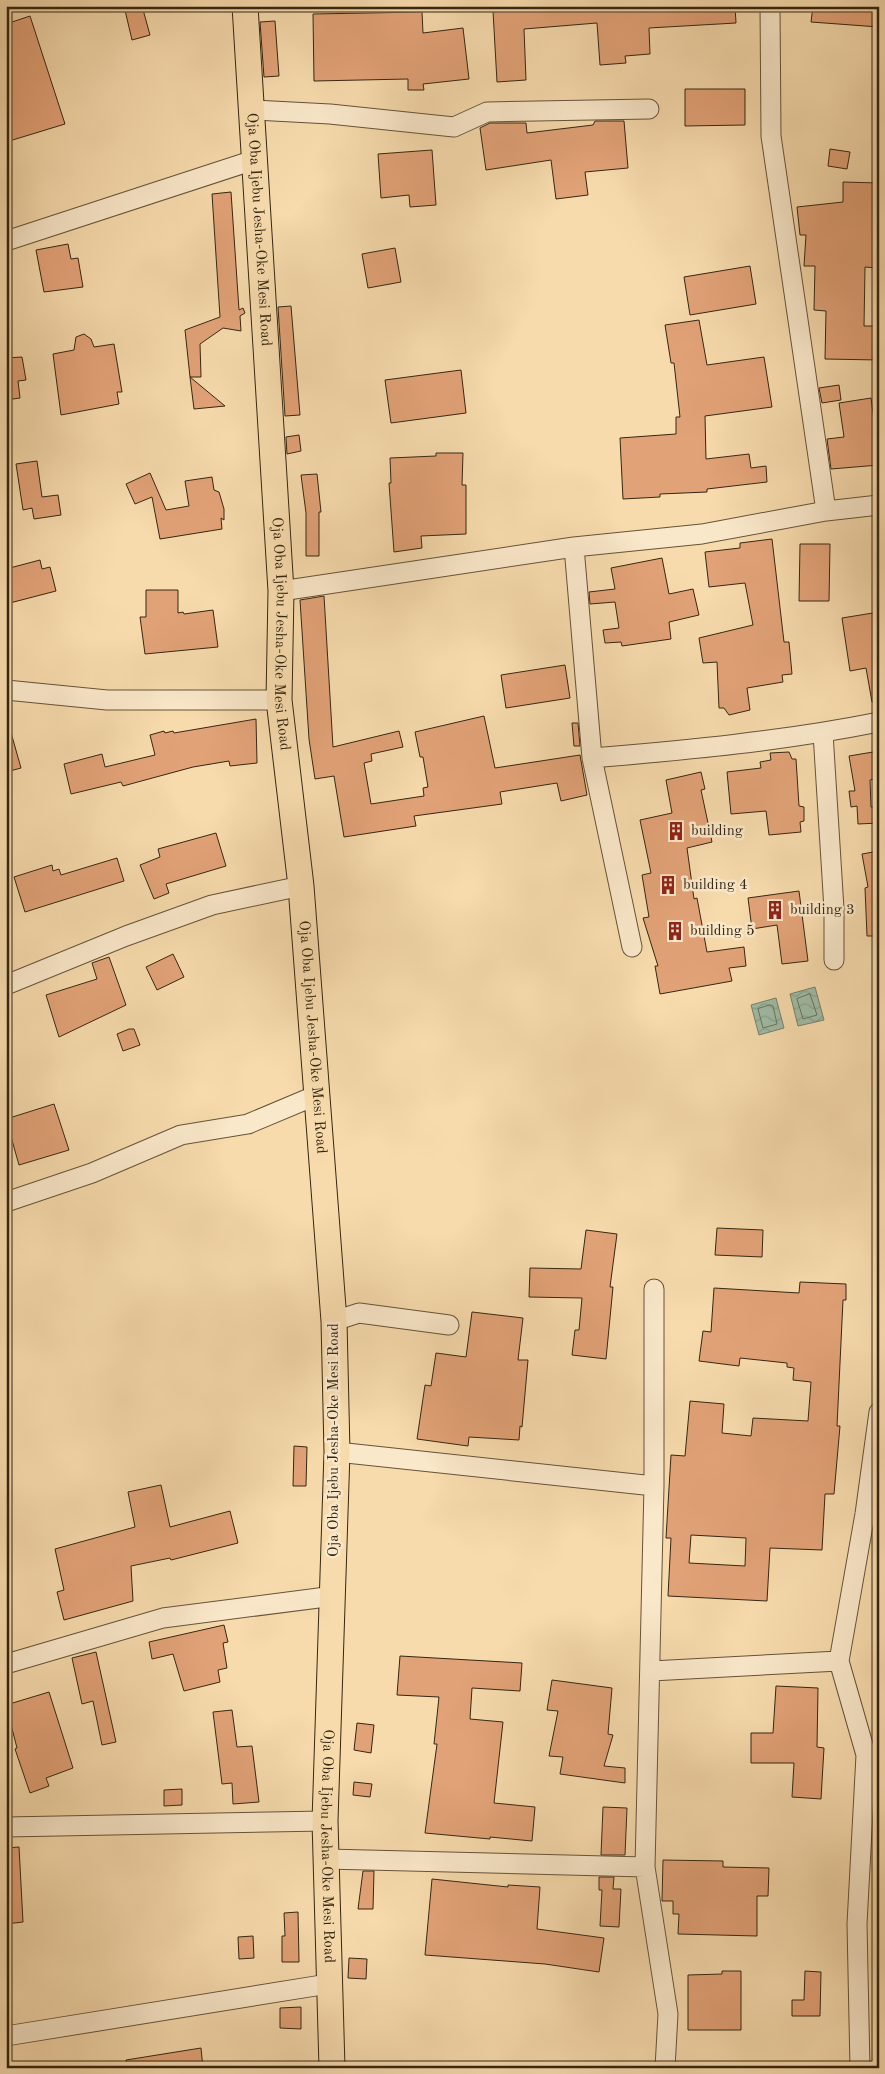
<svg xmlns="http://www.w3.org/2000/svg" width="885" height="2074" font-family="'Old Standard TT',serif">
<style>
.water{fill:url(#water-waves);stroke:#74806b}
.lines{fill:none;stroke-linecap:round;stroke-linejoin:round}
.shore{stroke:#6a715c;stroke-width:1}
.building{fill:#e2a277;stroke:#352612;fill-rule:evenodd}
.minor-casing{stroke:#665339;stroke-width:21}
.major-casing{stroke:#352612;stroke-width:27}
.minor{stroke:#fae8ca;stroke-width:19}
.major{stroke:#f7dbad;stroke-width:25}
.labels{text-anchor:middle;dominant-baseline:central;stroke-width:5;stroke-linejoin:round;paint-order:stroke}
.street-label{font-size:15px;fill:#352612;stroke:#fae8ca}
.poi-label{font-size:15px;fill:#352612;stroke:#fae8ca;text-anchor:start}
</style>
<defs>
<pattern id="water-waves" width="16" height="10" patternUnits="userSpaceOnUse" patternTransform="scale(1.25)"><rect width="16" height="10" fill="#9ebca6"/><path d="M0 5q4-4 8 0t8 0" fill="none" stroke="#89a18e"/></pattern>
</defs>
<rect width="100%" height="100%" fill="#f7dbad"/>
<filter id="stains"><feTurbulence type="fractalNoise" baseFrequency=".004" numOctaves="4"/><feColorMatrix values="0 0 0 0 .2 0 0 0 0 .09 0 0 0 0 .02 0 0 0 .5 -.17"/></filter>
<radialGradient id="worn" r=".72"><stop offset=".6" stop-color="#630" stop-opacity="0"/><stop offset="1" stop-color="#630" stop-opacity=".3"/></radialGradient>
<path class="water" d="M815,987L824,1020L798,1026L790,994Z
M776,998L784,1028L759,1035L751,1005Z"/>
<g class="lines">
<path class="shore" d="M810,994L817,1015L803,1019L797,999Z
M770,1005L773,1006L777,1024L763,1028L758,1009Z"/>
</g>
<path class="building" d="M124,6H142L150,35L132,40Z
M527,6H735L736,23L649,28L650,54L625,56L626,63L600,65L597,23L524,29L526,80L497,82L493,11L527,9Z
M813,6H879V27L811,22Z
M422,12L423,33L463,28L469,79L423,84L424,90H408V79L314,81L313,14Z
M30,16L65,124L6,142V24Z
M275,21L279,76L264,77L260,22Z
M685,89H745V125L685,126Z
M595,121H624L628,168L585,172L588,195L556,199L551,160L486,170L480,128L490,123H526L527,133L593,125Z
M830,149L850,152L847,169L828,166Z
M432,150L436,205L410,207L409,195L381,198L378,154Z
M843,182L879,183L877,268L865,267L864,326H879V360L825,359L826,311L814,310L815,266H804L806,235H800L797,207L843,202Z
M231,192L239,310L243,308L245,313L240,316L241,331L223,328L200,344L201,377H190L185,330L220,317L212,194Z
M68,244L71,259L78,258L83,287L44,292L36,250Z
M395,248L401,282L368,288L362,254Z
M750,266L756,304L690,315L684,277Z
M291,306L300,415L285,416L278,307Z
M699,320L707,365L764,357L772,407L705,416L706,459L749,454L751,468L766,466L767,482L707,489V492L660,494V497L623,499L620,438L676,434V417H680L674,363H671L665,325Z
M84,334L91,339L94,347L114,344L122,392H117L119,404L61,415L53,354L74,350L76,337Z
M22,357L26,380L18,381L20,398L6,400V358Z
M461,370L466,413L391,423L385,380Z
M190,377L225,406L194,409Z
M839,385L841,400L822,403L819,388Z
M871,398L876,435H879V465L831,469L827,439L844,437L839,403Z
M299,435L301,451L287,454L286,437Z
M436,453H463L462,485H466V534L421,536L422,548L394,552L389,483H391L390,458L436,456Z
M37,461L42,497L58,495L61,515L34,519L32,508L23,510L16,464Z
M150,473L166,510L189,506L185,481L212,477L214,490L219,492L224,509V520L221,518L222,529L160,539L152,497L135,504L126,484Z
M317,474L321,512H319V556H306V513L301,475Z
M772,539L784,642H789L792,674L782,675L783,682L747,688L750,710L729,715L724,708H719L717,662L703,663L699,638L753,625L745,583L709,587L705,552L740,548V543Z
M800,544H830L829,601H799Z
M662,558L669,594L693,589L699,615L669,622L671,639L622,646L621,642L605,643L603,630L619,628L615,602L590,604L589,592L615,589L611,568Z
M40,560L42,569L50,567L56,591L6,604V569Z
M146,590H178V613L183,612L184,614L213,610L218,647L145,654L140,617H146Z
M324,596L333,747L399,731L403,747L371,754L372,761L364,763L371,804L424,796L423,788L428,787L423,757H420L415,732L484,716L495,768L580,755L587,795L561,801L557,783L500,792L502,804L414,816L416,826L344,837L334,776L315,779L309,739L300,600Z
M879,612V701L872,702L866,668L850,671L842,618Z
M565,665L570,698L506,708L501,675Z
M256,719L257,763L230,766L229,761L193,767L123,786L121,782L71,794L64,764L102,754L105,767L155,755L150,735L164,731L165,733L173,731L174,733Z
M572,723H578L580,746H574Z
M6,729H10L21,768L6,772Z
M879,751V778L870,780L871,807H879V823L858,824L857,806L851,807L849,791H855L849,756Z
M789,752L792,759H796L799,806L804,807V821L800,822L801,832L769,835L766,811L731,814L727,772L761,768L760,762L771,760L770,753Z
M701,772L705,789L701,790L712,842L687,848L694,899L697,898L707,952L744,947L746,966L729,968L732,981L660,994L655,966H658L643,918L649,917L642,875L651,873L640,820L672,813L666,780Z
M216,833L226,866L166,884L169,893L154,899L140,865L160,857L158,849Z
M879,851V936H867L865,888L868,887L862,854Z
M117,858L124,881L25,912L14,877L52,865L53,871L59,869L61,875Z
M799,891L808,961L782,964L777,925L752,929L748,898Z
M173,954L184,977L157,990L146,967Z
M109,957L126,1005L59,1037L46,995L97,979L92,963Z
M129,1029H134L140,1045L123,1051L117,1034Z
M54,1104L69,1150L19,1165L6,1119Z
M717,1228L763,1230L762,1257L715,1255Z
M586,1230L617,1234L610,1287H613L606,1359L572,1355L575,1330H579L582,1298L529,1297L530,1268L581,1269Z
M800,1282L846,1284V1300H843L837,1426H840L834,1494H825L822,1550L770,1548L767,1601L668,1596L671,1538H666L671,1455L685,1456L690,1401L724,1404L722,1433L751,1436L753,1418L808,1421L811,1382L793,1380L794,1368L787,1367V1363L740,1358L739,1366L699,1361L703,1331L711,1332L714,1288L799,1293ZM691,1535L746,1538L745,1566L689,1563Z
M472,1312L523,1318L518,1360H528L522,1427L520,1426L519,1440L469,1437L468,1446L417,1439L425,1385L431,1386L436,1353L466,1357Z
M294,1446L307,1447L306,1486H293Z
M161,1485L170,1527L230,1511L238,1543L171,1560L170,1558L131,1566L133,1601L64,1620L57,1592L64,1590L55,1549L135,1527L128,1492Z
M224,1625L228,1642L223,1643L227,1668L218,1670L220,1682L184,1691L173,1654L152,1659L149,1642Z
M96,1652L116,1742L102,1745L93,1701L82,1704L72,1658Z
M400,1656L522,1663L520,1691L472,1688L470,1719L503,1722L494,1803L535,1807L532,1841L490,1837V1839L425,1833L437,1744H434L439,1697L397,1695Z
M552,1680L612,1688L608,1734L613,1735L604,1766L625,1768V1783L560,1774L563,1757L549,1756L558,1711L547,1710Z
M776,1686L818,1688L817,1747L824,1748L821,1799L792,1797L794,1763H751V1733H773Z
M49,1692L73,1768L46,1778L49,1786L30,1793L15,1749L17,1748L6,1705Z
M232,1710L237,1747L252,1746L259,1802L233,1804L232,1783L222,1784L213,1712Z
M357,1723L374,1725L371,1753L354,1750Z
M354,1782L372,1784L370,1797L353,1795Z
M182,1789V1805L164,1806V1790Z
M603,1807L627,1808L625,1855H601Z
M19,1847L23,1922L6,1924V1848Z
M663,1860L723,1861V1867L769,1868L768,1896H757V1936L678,1934L679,1914H673V1901H662Z
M363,1871H374L373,1909H358Z
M599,1877H614L613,1889H621L619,1927L600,1926L602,1890H599Z
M432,1879L508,1887V1885L540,1887L537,1929L604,1938L599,1972L545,1964L425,1955Z
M298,1912L299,1962H282V1936H285L284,1913Z
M253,1936L254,1958L239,1959L238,1937Z
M349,1958L367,1959L366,1979L348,1978Z
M722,1971H741V2030H688V1975L722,1974Z
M805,1971L821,1972L820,2016H792V2000H804Z
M301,2007V2029L280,2028V2008Z
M201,2048L203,2068H127L126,2060Z"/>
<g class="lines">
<g class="minor-casing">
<path id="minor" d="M770,6L771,136L826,511
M252,110L330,114L454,127L487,112L649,109
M6,241L254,160
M574,547L592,758C688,750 784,741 879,722
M281,591L574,547L702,534L826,511L879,505
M6,690L107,700H279
M823,733L834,909V960
M592,758L632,947
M6,985L126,936L212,905L301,886
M6,1202L92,1173L181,1135L248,1124L317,1095
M334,1321L359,1313L449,1325
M337,1452L654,1486L645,1867L668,2014L665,2068
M654,1486V1289
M6,1664L163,1618L334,1596
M651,1671L839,1661
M6,1827L325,1821
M326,1859L645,1867
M6,2036L328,1984
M860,2068L857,1924L866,1755L839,1661L865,1514L879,1412"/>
</g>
<g class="major-casing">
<g id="major">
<path id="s1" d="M245,6L281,591L279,700L301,886L334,1321L337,1452L325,1821L332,2068"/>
</g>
</g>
<use href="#minor" class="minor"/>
<use href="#major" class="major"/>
</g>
<defs>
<g id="building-bare" transform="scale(1.5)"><path d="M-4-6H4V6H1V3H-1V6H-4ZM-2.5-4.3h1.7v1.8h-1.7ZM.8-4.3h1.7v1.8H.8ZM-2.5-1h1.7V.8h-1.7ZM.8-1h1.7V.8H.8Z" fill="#8f2418" stroke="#fae8ca" stroke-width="2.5" paint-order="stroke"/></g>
</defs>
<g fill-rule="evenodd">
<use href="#building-bare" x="676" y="831"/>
<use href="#building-bare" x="668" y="885"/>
<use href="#building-bare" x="775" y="910"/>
<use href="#building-bare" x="675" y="931"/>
</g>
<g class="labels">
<g class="street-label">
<text stroke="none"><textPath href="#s1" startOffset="224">Oja Oba Ijebu Jesha-Oke Mesi Road</textPath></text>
<text stroke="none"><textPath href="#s1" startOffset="629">Oja Oba Ijebu Jesha-Oke Mesi Road</textPath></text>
<text stroke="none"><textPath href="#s1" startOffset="1034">Oja Oba Ijebu Jesha-Oke Mesi Road</textPath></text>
<text transform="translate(334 1440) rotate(-90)">Oja Oba Ijebu Jesha-Oke Mesi Road</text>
<text stroke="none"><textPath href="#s1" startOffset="1844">Oja Oba Ijebu Jesha-Oke Mesi Road</textPath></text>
</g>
<g class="poi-label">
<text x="691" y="831">building</text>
<text x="683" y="885">building 4</text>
<text x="790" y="910">building 3</text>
<text x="690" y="931">building 5</text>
</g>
</g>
<rect width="885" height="2074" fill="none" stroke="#f7dbad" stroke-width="25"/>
<rect x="8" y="8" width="870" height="2059" fill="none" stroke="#352612" stroke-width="2.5"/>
<rect x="12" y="12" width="860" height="2049" fill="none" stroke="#352612"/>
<rect width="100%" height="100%" filter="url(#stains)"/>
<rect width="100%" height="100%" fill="url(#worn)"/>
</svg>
